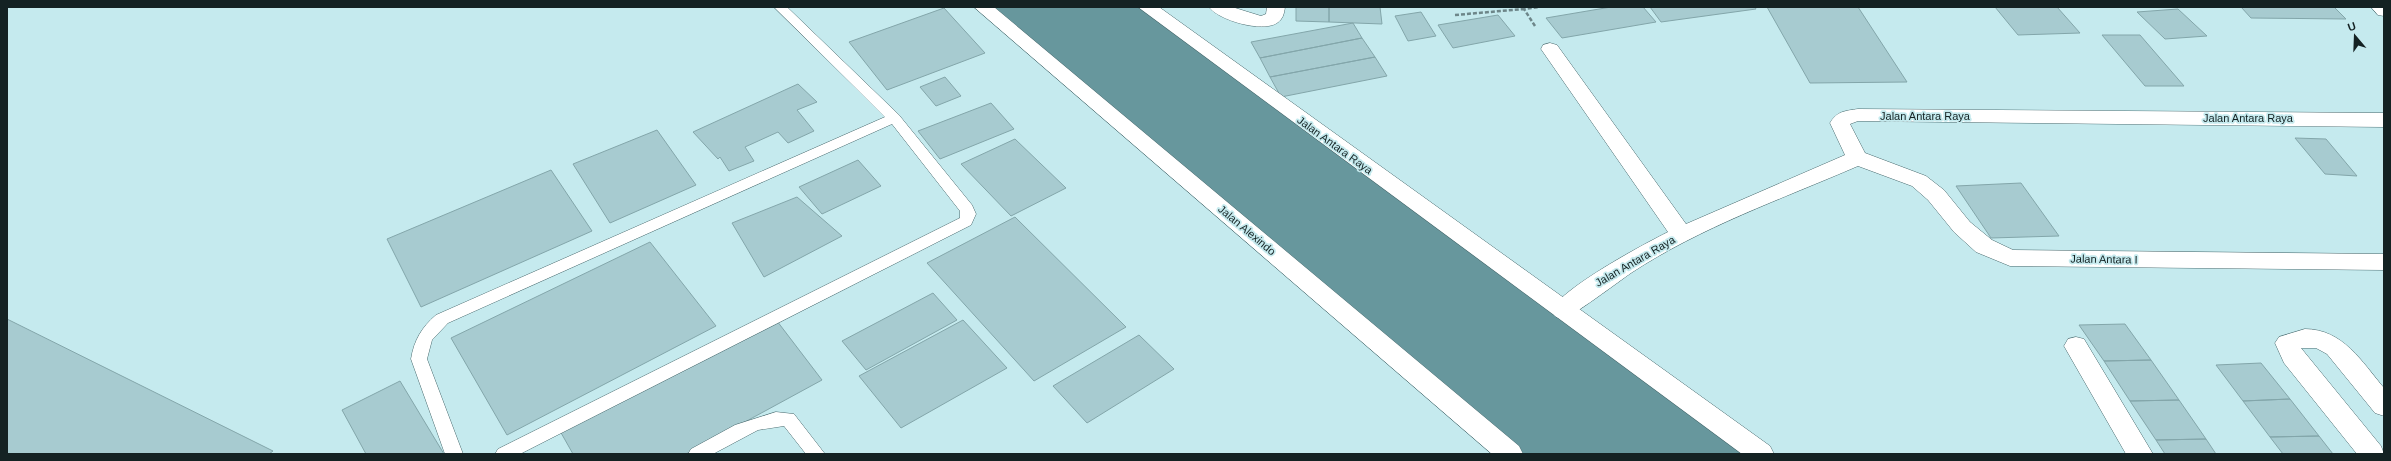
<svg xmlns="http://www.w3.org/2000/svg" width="2391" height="461" font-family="Arial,sans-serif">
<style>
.water{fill:#67979d}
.building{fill:#a7cbd0;stroke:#83a6aa}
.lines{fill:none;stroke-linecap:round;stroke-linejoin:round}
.service-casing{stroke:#48696d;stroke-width:1}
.minor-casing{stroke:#48696d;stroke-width:1}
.tertiary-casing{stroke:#48696d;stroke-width:1}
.path{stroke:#6d8689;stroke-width:2.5;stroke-dasharray:4 2;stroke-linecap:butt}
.service{fill:#fff;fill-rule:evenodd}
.minor{fill:#fff;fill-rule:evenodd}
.tertiary{fill:#fff;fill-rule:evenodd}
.labels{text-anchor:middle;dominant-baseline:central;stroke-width:3.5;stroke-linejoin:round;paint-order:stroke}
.street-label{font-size:11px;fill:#142223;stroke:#c5eaee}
</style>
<rect width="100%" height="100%" fill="#c5eaee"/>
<path class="water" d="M982,7H1145L1754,454H1512Z"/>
<path class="building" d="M1296,7H1329V22L1296,21Z
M1329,7H1380L1382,24L1329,22Z
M1611,7H1643L1656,22L1562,38L1546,18Z
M1650,7H1755L1756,9L1661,22Z
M1767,7H1858L1907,82L1810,83Z
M1995,7H2057L2080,33L2018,35Z
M2241,7H2334L2346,19L2251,18Z
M944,8L985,53L887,90L849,42Z
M2178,9L2207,36L2165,39L2137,12Z
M1421,12L1436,36L1408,41L1395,16Z
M1498,15L1515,36L1453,48L1438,25Z
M1353,23L1362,38L1260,58L1251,42Z
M2102,35H2140L2184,86H2145Z
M1362,38L1375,57L1270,77L1260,58Z
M1375,57L1387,76L1281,97L1270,77Z
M945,77L961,96L936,106L920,87Z
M798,84L817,102L797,110L814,131L788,143L778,132L745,147L754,161L729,171L720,157L718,159L693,132Z
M991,103L1014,129L940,159L918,131Z
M657,130L696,185L610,223L573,164Z
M2295,138L2326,139L2357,176L2325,174Z
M1015,139L1066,188L1011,216L961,164Z
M858,160L881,186L822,214L799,187Z
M551,170L592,231L421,307L387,239Z
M2021,183L2059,236L1991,238L1956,186Z
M797,197L842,236L764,277L732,223Z
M1015,217L1126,327L1034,381L927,263Z
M650,242L716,326L507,435L451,338Z
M933,293L957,320L866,370L842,341Z
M7,319L273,451L269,454H7Z
M963,320L1007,368L901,428L859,376Z
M777,321L822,380L686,454H573L560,431Z
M2125,324L2151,360L2104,361L2079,325Z
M1139,335L1174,369L1087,423L1053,386Z
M2151,360L2179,400L2130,401L2104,361Z
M2261,363L2290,399L2243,401L2216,365Z
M400,381L444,454H366L342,410Z
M2290,399L2319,436L2270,437L2243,401Z
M2179,400L2206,439L2156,440L2130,401Z
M2319,436L2333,454H2283L2270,437Z
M2206,439L2216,454H2165L2156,440Z"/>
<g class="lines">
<g class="service-casing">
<path id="service" d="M774,7H787L899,115L972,205L976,214L971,225L520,454H495L498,449L960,218V211L892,124L448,323L432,340L427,359L463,454H445L411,359C414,340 422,327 436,315L885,117Z
M776,412L794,414L825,454H806L784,426L758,430L713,454H688L691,449L735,425Z"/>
</g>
<g class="minor-casing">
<path id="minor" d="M1209,7H1232L1261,16L1266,14L1267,7H1285C1284,14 1283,19 1277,23C1262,33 1218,20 1209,7Z
M2371,7H2384V16L2378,15Z
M1550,43L1557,45L1686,224L1845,155L1830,123C1837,111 1845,111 1858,109L2384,113V127L1858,121L1850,124L1865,153L1926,176L1944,190L1970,222L1992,240L2013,250L2384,254V270L2010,266L1976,252L1954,232L1928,200L1912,186L1858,166C1782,199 1701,227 1631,273C1621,280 1570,318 1563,319C1561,319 1557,317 1555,316L1551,310C1564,287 1642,245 1668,232L1541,49L1543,45Z
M2305,329C2343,329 2362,362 2384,388V416L2375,413L2327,354L2316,348H2301L2381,446L2384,454H2357L2284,363L2275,343L2279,337Z
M2076,337L2084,339L2153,454H2126L2064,346L2068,339Z"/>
</g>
<g class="tertiary-casing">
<path id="tertiary" d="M974,7H994L1519,446L1523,454H1492Z
M1138,7H1159L1770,446L1774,454H1742Z"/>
</g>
<path class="path" d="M1455,15L1524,9
M1535,26L1524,9L1539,7"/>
<use href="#service" class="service"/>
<use href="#minor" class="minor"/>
<use href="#tertiary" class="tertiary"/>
</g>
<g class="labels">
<g class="street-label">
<text x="1925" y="116">Jalan Antara Raya</text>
<text x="2248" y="118">Jalan Antara Raya</text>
<text transform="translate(1335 145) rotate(36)">Jalan Antara Raya</text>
<text transform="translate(1247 230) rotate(40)">Jalan Alexindo</text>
<text transform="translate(2104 259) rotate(1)">Jalan Antara I</text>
<text transform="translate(1635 261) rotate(-30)">Jalan Antara Raya</text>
</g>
</g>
<rect width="2391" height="461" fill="none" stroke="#142223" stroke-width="16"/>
<g transform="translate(2355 36) rotate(341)" stroke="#c5eaee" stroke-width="3" paint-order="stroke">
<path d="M0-3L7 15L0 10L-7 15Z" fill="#142223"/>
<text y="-6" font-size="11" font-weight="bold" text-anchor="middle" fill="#142223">U</text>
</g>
</svg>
